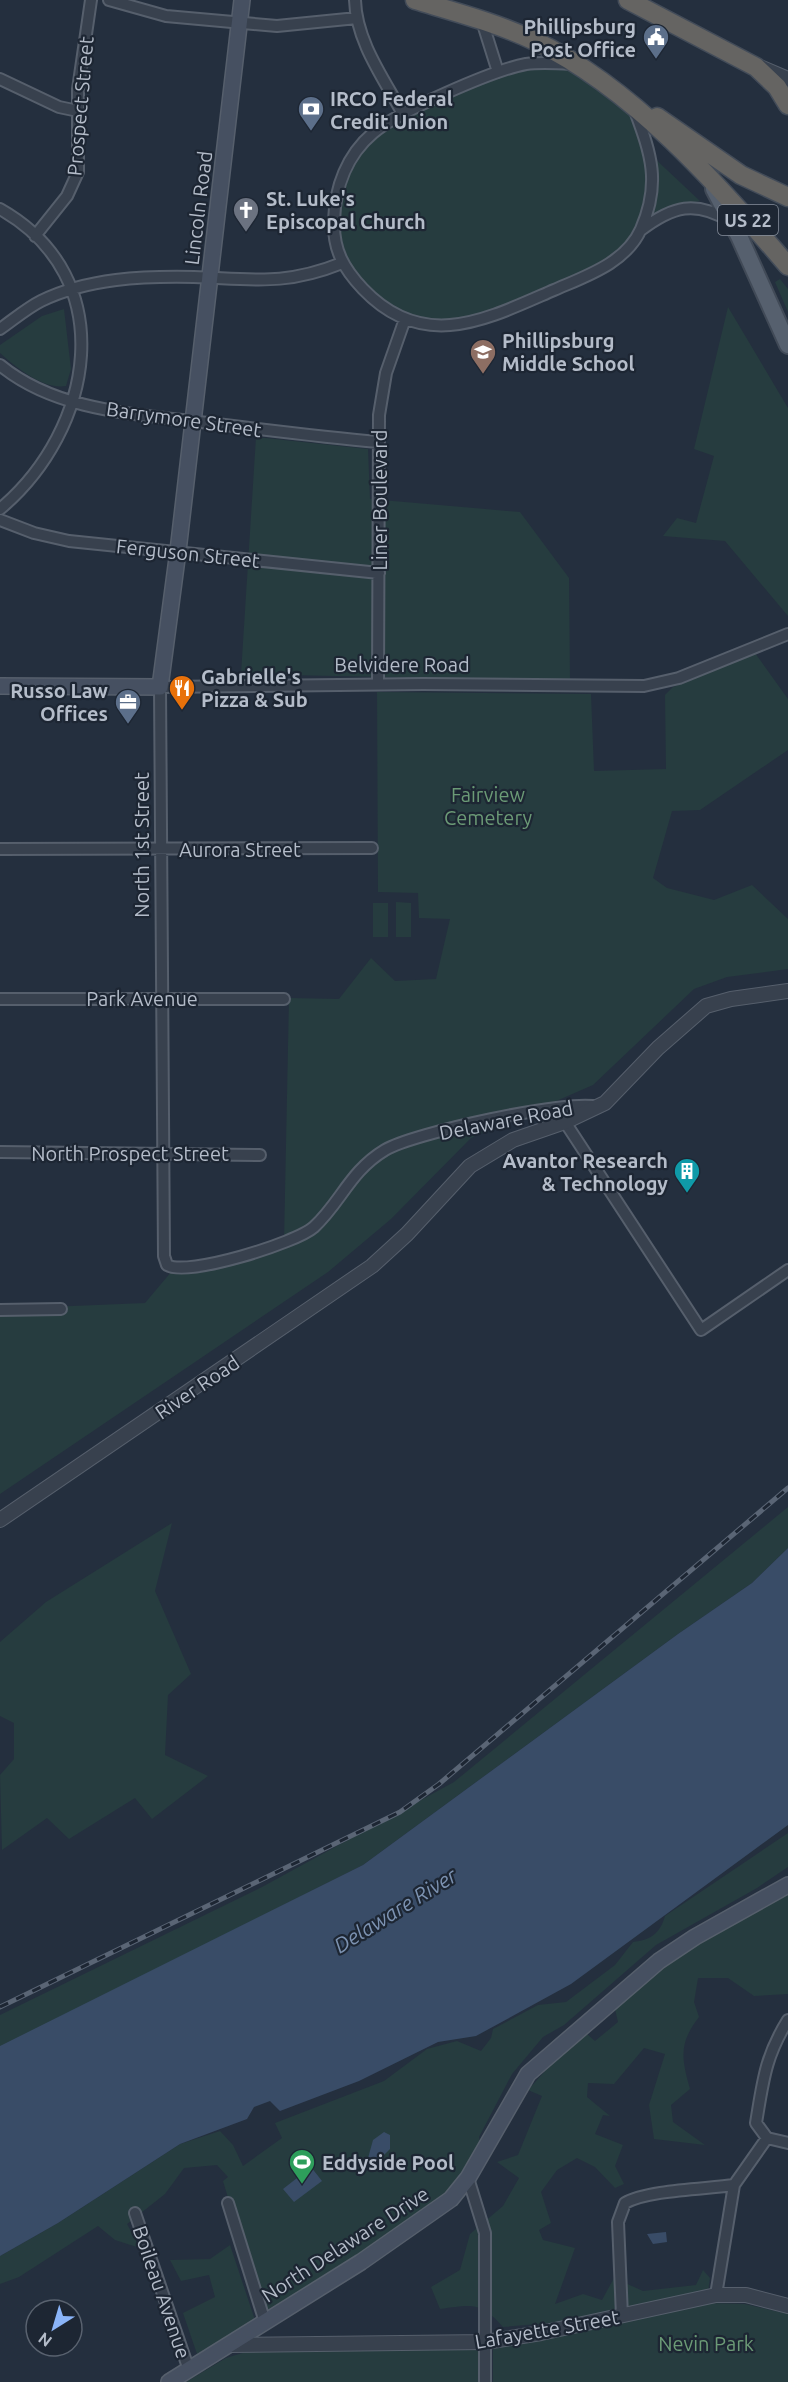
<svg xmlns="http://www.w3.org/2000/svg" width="788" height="2382" font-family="Ubuntu,sans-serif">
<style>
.green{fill:#263c3f}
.water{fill:#394c67}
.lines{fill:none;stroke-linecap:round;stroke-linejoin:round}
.minor-casing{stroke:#565f6c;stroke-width:14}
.tertiary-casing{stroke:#565f6c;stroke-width:16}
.secondary-casing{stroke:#565f6c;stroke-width:18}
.primary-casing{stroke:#414a57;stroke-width:20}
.trunk-casing{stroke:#434c59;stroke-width:21}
.minor{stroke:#38414e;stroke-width:10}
.tertiary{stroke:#38414e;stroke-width:14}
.secondary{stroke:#465061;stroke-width:15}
.primary{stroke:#56606e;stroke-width:16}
.trunk{stroke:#656462;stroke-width:18}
.rail-casing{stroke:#5a6575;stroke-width:5}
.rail{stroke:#1d2633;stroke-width:3;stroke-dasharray:9;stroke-linecap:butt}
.labels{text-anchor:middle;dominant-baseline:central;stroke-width:4.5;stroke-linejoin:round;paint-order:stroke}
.shield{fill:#1d2633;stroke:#878f9c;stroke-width:1.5}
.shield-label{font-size:18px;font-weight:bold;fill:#b4bcc9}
.poi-label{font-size:20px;font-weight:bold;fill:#b4bcc9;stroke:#1d2633;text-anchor:start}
.street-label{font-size:20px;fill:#b4bcc9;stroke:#1d2633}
.park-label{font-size:20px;fill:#6b9a76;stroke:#1d2633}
.water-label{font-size:21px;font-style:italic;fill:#7c92b1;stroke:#1d2633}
</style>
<rect width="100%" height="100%" fill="#242f3e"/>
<path class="green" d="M577,64L632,105L650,154L700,201L673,207L588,275L450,326L390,311L342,263L334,227L350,160L403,114L507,69Z
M780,279L788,289V312L775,282Z
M728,307L788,408V616L725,541L663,536L677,518L696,523L714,456L694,449Z
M64,309L71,369L66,386C43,390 16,367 0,353V345L42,316Z
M256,437L368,449L370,499L520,512L569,578L570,681L241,674Z
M755,653L788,699V750L700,810L672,811L653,878L667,888L714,900L752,885L788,919V969L727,977L694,989L593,1085L471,1138L391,1219L328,1272L0,1494V1309L145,1303L172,1271L284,1242L289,998L339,999L371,958L395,981L436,979L450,919L419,918L418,893L378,892L377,692L591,694L594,771L666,769L665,695L673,687Z
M396,902L411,903V937H396Z
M373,903H388V937H373Z
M788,1507V1548L752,1583L678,1634L363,1865L0,2047V2015L262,1887L454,1782Z
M172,1523L155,1591L191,1674L168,1695L165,1755L208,1776L152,1819L135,1798L69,1839L47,1818L2,1850L0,1775L14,1759V1723L0,1716V1642L46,1602Z
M788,1833V1867L757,1888L656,1945L564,2025L543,2037L512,2074L479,2137L482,2153L468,2178L265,2322L223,2181L228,2177L217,2165L184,2168L165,2194L127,2224L140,2248L115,2240L98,2226L19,2277L0,2284V2256L58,2223L180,2144L220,2131L233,2145L243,2166L282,2138L275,2123L384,2081L427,2049L457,2041L481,2051L491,2038L493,2029L538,2005L566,2002L615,1965L633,1942C650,1940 660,1934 665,1916Z
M788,1892V1994L754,1996L728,1978H698L694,2002L699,2017C679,2043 681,2057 690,2089L671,2105L673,2122L705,2145L654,2139L649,2105L665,2054L644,2048L614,2084L588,2083L587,2097L610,2116L603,2115L595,2134L623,2145L615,2166L624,2184L615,2188L595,2167L577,2158L557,2170L541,2192L551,2223L539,2230L543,2240L575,2248L555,2304L583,2294L602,2300L614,2278L643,2291L696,2285L703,2270L710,2278L708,2292L675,2301L561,2322L503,2327C480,2301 472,2305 440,2309L431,2287L460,2270L470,2234L503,2206L519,2178L497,2162L518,2155L542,2096L528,2090L555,2060L587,2034L595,2041L618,2022L615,2009C662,1949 729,1934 788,1892Z
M230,2245L255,2320L197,2354L183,2313L215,2297L209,2275L181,2281L170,2260L210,2259Z
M707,2303L745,2304L788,2314V2382H493V2349Z
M473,2346L480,2353V2382H186L226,2358L246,2352Z"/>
<path class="water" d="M788,1548V1825L571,1984L476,2036L438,2042L359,2081L280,2111L270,2101L254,2107L247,2119L180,2144L58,2223L0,2256V2046L363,1865L678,1634L752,1583Z
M384,2132L390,2135V2149L368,2171L365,2169L373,2140Z
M311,2167L322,2181L294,2202L283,2189Z
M666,2232L667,2242L653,2244L647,2234Z"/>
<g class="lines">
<g class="minor-casing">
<path id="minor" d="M109,0L166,16L277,26L357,18
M355,0C356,41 384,79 403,114
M482,21L498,72
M571,64C556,63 541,62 526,64C494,70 397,112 373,133C347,155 335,187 334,221C333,250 344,269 363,289C424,353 487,319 554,290C586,276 626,263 641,229C661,183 651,154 635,111
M0,79L59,107L78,111
M0,209C122,278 94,430 0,509
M641,230C673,206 695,200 730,221
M35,236L67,196L78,172V89L91,0
M0,329C13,320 27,308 41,301C88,278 143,276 194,277C252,279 285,286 342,263
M0,365C57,412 138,414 209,423C266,430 322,437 378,442
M0,520L34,533L69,541L379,573
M378,684L379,415L386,373L405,319
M0,849L372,848
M0,999H284
M598,1107C569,1099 413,1133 385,1150C350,1171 341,1202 314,1227C296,1243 187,1277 167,1265L164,1256L160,687L423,684L644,686L679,678L788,634
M565,1122L701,1330L788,1270
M0,1152L260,1155
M0,1310L61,1309
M767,2138L756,2123C763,2081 765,2057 788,2020
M767,2138L788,2143
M468,2178L485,2233V2382
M228,2203L265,2322
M135,2213L189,2370
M716,2295L734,2185L767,2138
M622,2316L618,2222L625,2203C647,2190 706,2189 734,2185"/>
</g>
<g class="tertiary-casing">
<path id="tertiary" d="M760,67L788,79
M0,1520L372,1266L407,1234L470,1166L513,1140L565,1122L605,1103L658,1048L706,1006L731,999L788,991
M230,2345L486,2342L541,2333L716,2295H746L788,2306"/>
</g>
<g class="secondary-casing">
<path id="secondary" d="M0,686L160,687L178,551L242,0
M169,2382L361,2262L451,2199L468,2178L528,2074L659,1961L695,1937L788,1885"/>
</g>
<g class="primary-casing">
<path id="primary" d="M714,189L739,236L788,345"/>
</g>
<g class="trunk-casing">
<path id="trunk" d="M415,0C455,12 497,23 535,41C632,87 719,185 788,266
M628,0L756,67L777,87L788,105
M657,117L741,175L788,197"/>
</g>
<use href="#minor" class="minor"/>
<use href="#tertiary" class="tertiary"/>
<use href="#secondary" class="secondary"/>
<use href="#primary" class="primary"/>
<use href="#trunk" class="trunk"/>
<g class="rail-casing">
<path id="rail" d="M0,2007L400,1812L439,1784L788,1488"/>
</g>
<use href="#rail" class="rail"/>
</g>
<defs>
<g id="civic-pin" transform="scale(1.35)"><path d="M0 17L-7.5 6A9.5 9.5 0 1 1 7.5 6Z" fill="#5c6f8a" stroke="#1d2633"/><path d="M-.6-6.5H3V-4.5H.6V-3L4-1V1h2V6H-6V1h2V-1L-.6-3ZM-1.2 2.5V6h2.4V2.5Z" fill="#fff"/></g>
<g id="bank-pin" transform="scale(1.35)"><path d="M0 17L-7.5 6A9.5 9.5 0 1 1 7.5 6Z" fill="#5c6f8a" stroke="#1d2633"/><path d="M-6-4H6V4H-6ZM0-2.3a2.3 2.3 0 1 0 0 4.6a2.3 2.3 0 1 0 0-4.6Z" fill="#fff"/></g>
<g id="church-pin" transform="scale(1.35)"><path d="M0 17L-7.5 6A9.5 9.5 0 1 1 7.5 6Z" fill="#6b7280" stroke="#1d2633"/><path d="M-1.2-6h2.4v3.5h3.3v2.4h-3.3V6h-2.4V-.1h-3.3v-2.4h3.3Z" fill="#fff"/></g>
<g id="school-pin" transform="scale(1.35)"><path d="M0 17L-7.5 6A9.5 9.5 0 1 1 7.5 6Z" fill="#8d6e63" stroke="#1d2633"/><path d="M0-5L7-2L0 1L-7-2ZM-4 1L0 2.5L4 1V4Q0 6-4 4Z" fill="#fff"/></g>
<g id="restaurant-pin" transform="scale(1.35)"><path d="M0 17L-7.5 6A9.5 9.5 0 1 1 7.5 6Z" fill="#e8710a" stroke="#1d2633"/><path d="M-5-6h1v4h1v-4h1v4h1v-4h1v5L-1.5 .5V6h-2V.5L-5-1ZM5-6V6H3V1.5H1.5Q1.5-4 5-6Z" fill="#fff"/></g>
<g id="office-pin" transform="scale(1.35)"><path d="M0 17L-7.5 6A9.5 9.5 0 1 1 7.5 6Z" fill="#5c6f8a" stroke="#1d2633"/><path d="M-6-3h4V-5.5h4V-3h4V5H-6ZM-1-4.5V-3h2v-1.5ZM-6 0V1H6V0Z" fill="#fff"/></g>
<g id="building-pin" transform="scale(1.35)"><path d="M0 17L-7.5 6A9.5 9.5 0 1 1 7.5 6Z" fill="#0f9aa8" stroke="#1d2633"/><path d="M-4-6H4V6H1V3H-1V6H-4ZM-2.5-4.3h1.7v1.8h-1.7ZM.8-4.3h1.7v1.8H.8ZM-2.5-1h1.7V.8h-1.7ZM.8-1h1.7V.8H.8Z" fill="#fff"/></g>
<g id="stadium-pin" transform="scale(1.35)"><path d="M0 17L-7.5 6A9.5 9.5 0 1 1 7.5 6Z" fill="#2e9e5b" stroke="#1d2633"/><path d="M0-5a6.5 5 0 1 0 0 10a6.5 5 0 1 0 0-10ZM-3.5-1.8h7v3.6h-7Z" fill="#fff"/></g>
</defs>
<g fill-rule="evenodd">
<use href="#civic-pin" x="656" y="37"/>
<use href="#bank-pin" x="311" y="109"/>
<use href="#church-pin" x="246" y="210"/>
<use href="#school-pin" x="483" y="352"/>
<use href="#restaurant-pin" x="182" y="688"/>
<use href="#office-pin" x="128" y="702"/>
<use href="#building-pin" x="687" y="1171"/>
<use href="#stadium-pin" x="302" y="2162"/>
</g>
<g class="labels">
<rect class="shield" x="718" y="205" width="60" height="30" rx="4.5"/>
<g class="shield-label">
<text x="748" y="220">US 22</text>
</g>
<g class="poi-label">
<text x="636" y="26" text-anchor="end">Phillipsburg<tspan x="636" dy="23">Post Office</tspan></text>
<text x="330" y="98">IRCO Federal<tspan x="330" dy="23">Credit Union</tspan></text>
<text x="266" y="198">St. Luke's<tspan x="266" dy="23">Episcopal Church</tspan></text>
<text x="502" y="340">Phillipsburg<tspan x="502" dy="23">Middle School</tspan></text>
<text x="201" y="676">Gabrielle's<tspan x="201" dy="23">Pizza &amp; Sub</tspan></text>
<text x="108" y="690" text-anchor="end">Russo Law<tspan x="108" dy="23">Offices</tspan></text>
<text x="668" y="1160" text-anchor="end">Avantor Research<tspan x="668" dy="23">&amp; Technology</tspan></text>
<text x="322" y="2162">Eddyside Pool</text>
</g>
<g class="street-label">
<text transform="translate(80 106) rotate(-85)">Prospect Street</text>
<text transform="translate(198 208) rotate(-83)">Lincoln Road</text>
<text transform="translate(184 419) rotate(8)">Barrymore Street</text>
<text transform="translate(379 500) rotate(-90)">Liner Boulevard</text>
<text transform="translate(188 553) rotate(6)">Ferguson Street</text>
<text x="402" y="664">Belvidere Road</text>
<text transform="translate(141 845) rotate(-90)">North 1st Street</text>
<text x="240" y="849">Aurora Street</text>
<text x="142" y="998">Park Avenue</text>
<text transform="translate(506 1120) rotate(-11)">Delaware Road</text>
<text x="130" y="1153">North Prospect Street</text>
<text transform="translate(197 1387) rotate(-34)">River Road</text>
<text transform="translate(345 2244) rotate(-33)">North Delaware Drive</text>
<text transform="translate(162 2292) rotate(71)">Boileau Avenue</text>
<text transform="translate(547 2329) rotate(-10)">Lafayette Street</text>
</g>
<g class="park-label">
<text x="488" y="794">Fairview<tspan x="488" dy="23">Cemetery</tspan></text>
<text x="706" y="2343">Nevin Park</text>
</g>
<g class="water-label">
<text transform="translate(395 1910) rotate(-32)">Delaware River</text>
</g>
</g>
<g transform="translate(54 2328) rotate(217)"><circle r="28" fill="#1d2633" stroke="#59626f" stroke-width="1.5"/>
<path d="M0-4.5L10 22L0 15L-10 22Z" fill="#8ab4f8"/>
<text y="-9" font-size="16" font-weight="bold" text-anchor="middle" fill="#b4bcc9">N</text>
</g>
</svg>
